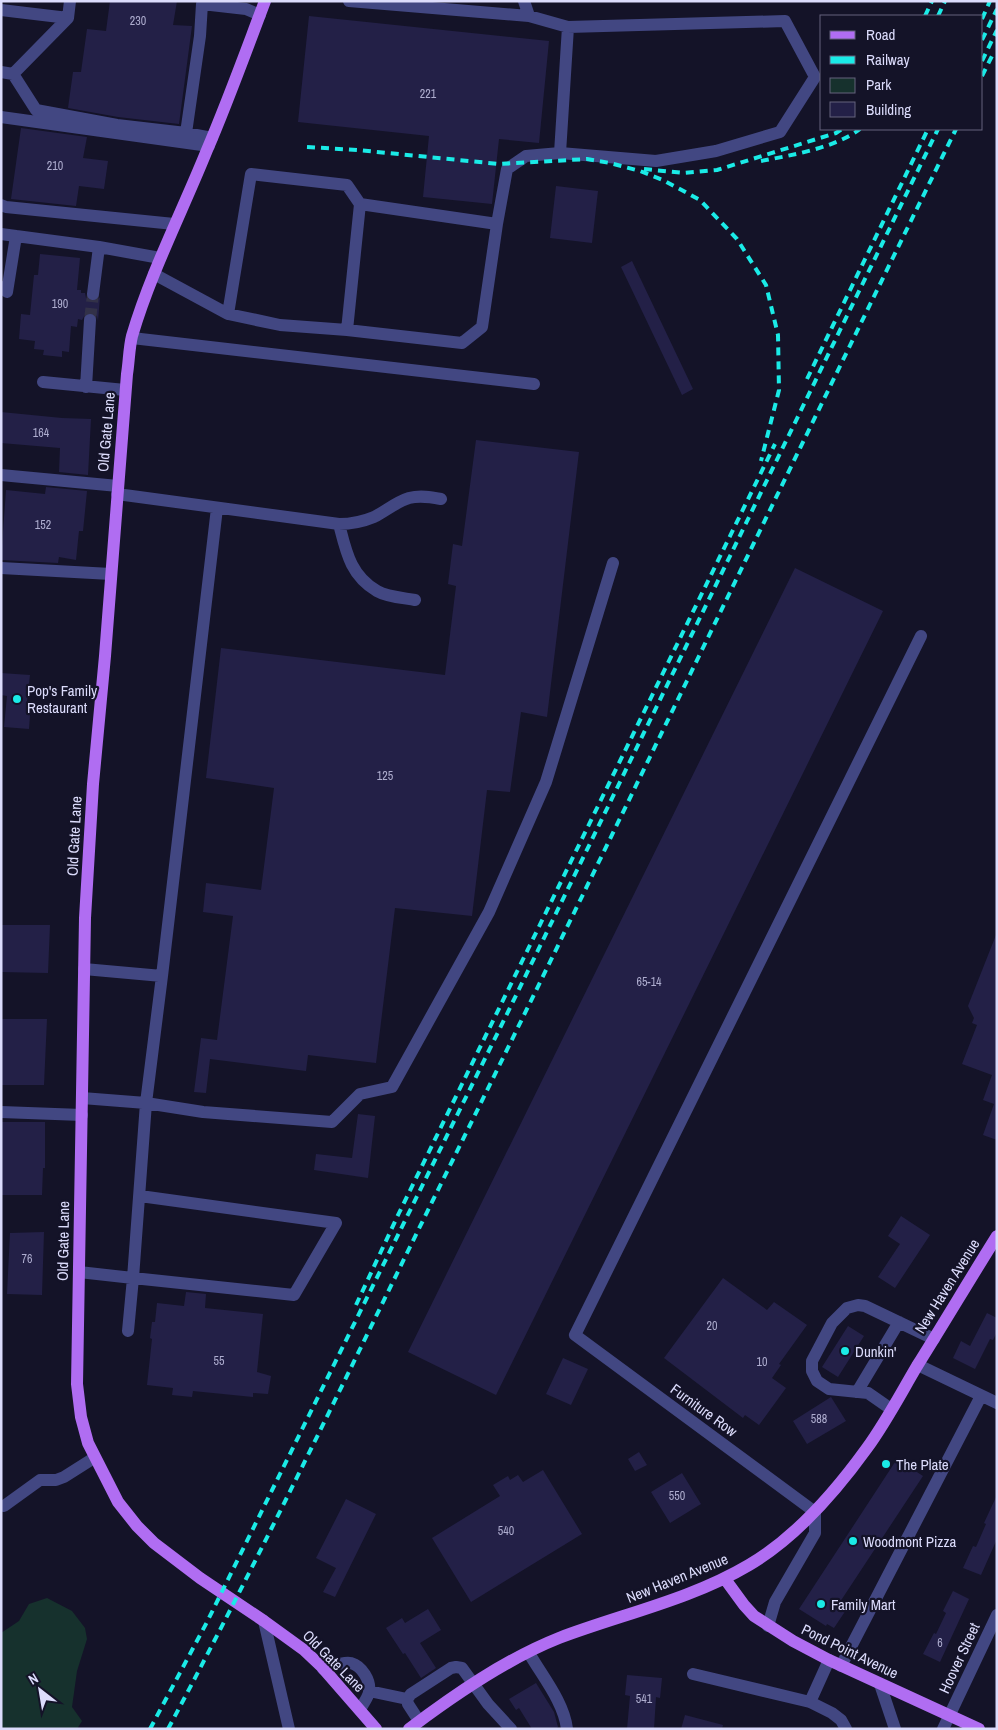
<svg xmlns="http://www.w3.org/2000/svg" width="998" height="1730" font-family="'Archivo Narrow',sans-serif">
<style>
.green{fill:#16312d}
.building{fill:#232047}
.lines{fill:none;stroke-linecap:round;stroke-linejoin:round}
.minor-tunnel{stroke:#323148;stroke-width:12;stroke-dasharray:12 6;stroke-linecap:butt}
.minor{stroke:#424782;stroke-width:12}
.major{stroke:#b06df2;stroke-width:12}
.rail{stroke:#1aebe7;stroke-width:4;stroke-dasharray:8 6;stroke-linecap:butt}
.poi-dot{fill:#1aebe7;stroke:#141328;stroke-width:2}
.labels{text-anchor:middle;dominant-baseline:central;stroke-width:4.5;stroke-linejoin:round;paint-order:stroke}
.number-label{font-size:12px;fill:#aeadcf}
.street-label{font-size:15px;fill:#dcdcfc;stroke:#141328}
.poi-label{font-size:15px;fill:#dcdcfc;stroke:#141328;text-anchor:start}
</style>
<rect width="100%" height="100%" fill="#141328"/>
<path class="green" d="M47,1598L72,1611L85,1628L87,1639L77,1671L72,1707L82,1721L77,1729H1V1633L19,1621L29,1604Z"/>
<path class="building" d="M110,1H177L173,25L192,26L179,124L118,117L68,108L73,72H81L87,29L106,31Z
M309,16L549,41L539,143L499,139L492,204L423,197L429,136L298,122Z
M21,128L87,137L83,158L108,161L104,189L79,186L76,206L11,199Z
M556,186L598,191L592,243L550,238Z
M40,254L80,258L77,290H81V293H85L86,298L92,302L97,301L100,297L98,321L97,316L91,312L86,313L82,320L78,319L77,327L71,326L69,352L62,351V357L43,355L44,350L34,349L35,341L19,339L21,314L30,315L34,275H38Z
M632,261L693,389L682,395L621,267Z
M1,412L62,418L91,419L88,475L59,472L60,448L1,443Z
M476,440L579,452L547,717L521,712L510,792L487,790L472,916L395,908L376,1063L308,1055L306,1071L210,1059L206,1093L194,1092L201,1038L217,1040L233,916L203,912L206,883L261,890L274,788L206,778L221,648L445,675L456,586L448,584L453,544L462,546Z
M46,487L87,491L83,531H79L76,560L59,557L58,563L1,560L6,490L45,494Z
M795,568L883,611L496,1395L408,1352Z
M1,673L30,675L27,701L31,702L29,729L4,727L7,696L1,695Z
M1,925H50L48,973L1,972Z
M996,935H997V1140L983,1135L994,1104L983,1100L992,1075L962,1064L977,1025L972,1023L974,1018L968,1006Z
M1,1019H47L44,1085H1Z
M358,1114L375,1116L368,1178L314,1170L316,1154L352,1158Z
M1,1122H45V1168H43L42,1195H1Z
M901,1216L930,1235L895,1288L878,1277L900,1244L888,1236Z
M44,1232L42,1295L7,1294L10,1233Z
M723,1278L767,1310L774,1302L807,1325L779,1364L781,1365L772,1378L786,1388L759,1425L745,1415L743,1418L664,1358Z
M186,1292L206,1294L205,1308L263,1314L257,1372L271,1376L268,1394L253,1393V1397L193,1391L192,1397L172,1395L173,1388L147,1385L152,1339L150,1338L152,1322H155L157,1303L184,1306Z
M987,1313L997,1318V1332L993,1340L990,1339L975,1369L953,1358L961,1341L970,1346Z
M848,1326L864,1336L838,1377L822,1367Z
M563,1358L588,1369L571,1405L546,1394Z
M831,1397L846,1421L807,1444L793,1421Z
M639,1452L647,1465L635,1471L628,1459Z
M897,1459L923,1476L840,1602L848,1607L834,1628L827,1624L826,1626L799,1609Z
M543,1470L582,1534L471,1602L432,1538L500,1496L493,1485L508,1476L510,1480L518,1475L523,1482Z
M682,1473L701,1504L670,1523L651,1492Z
M997,1495V1539L981,1575L963,1568L973,1546L976,1547L986,1524L984,1523Z
M346,1499L376,1514L335,1597L323,1592L336,1568L316,1558Z
M953,1591L969,1599L940,1662L923,1654L934,1633L936,1634L946,1613L943,1611Z
M428,1609L441,1630L420,1643L436,1668L421,1678L405,1653L403,1654L386,1628L402,1618L405,1623Z
M627,1675L662,1678L660,1698L656,1697L654,1729H627L630,1696L625,1695Z
M536,1683L554,1712L558,1727L556,1729H532L519,1708L516,1710L509,1699Z
M685,1715L723,1725L722,1729H681Z"/>
<g class="lines">
<path class="minor-tunnel" d="M90,320L93,294"/>
<path class="minor" d="M349,1L529,16
M524,1L529,16L568,27L785,21L815,77L780,132L716,151L656,161L560,153L568,27
M1,10L68,18L70,1
M1,72L13,74L68,18
M13,74L36,110L117,125L186,133L212,138
M1,117L209,146
M186,133L200,36L202,4L246,9L260,15
M360,204L497,224
M1,205L6,207L174,224
M1,234L99,247L160,258
M154,274L228,314L280,325L347,330L462,343L482,327L497,224L507,169L526,156L560,153
M1,287L7,292L16,236
M93,294L99,247
M228,314L251,174L347,185L360,204L347,330
M132,338L534,384
M43,382L125,390
M86,387L90,320
M1,475L118,486
M117,494L339,524C351,524 362,522 374,517C386,511 396,502 409,498C420,495 431,497 441,499
M339,524C346,551 350,575 377,591C387,597 404,598 415,600
M1,568L111,574
M84,969L162,976L217,508
M82,1098L146,1103L162,976
M1,1112L82,1115
M79,1272L133,1278L146,1103L203,1112L332,1122L360,1094L392,1087L489,912L546,782L613,563
M128,1331L133,1278L294,1295L336,1223L140,1196
M918,1365L997,1403
M857,1392L899,1322
M891,1409L868,1393L829,1389L817,1381L812,1371V1361L832,1323L847,1308L858,1305L865,1306L934,1339
M4,1506L40,1480H56L64,1477L94,1458
M264,1621L289,1729
M768,1626L775,1602L815,1533V1512L575,1335L921,636
M529,1653C542,1676 564,1702 567,1729
M841,1666L981,1396
M323,1669C332,1667 342,1661 351,1663C362,1666 371,1681 369,1692C368,1698 362,1705 360,1710
M693,1674L810,1702L832,1713L841,1720L846,1729
M880,1684L895,1729
M369,1691L407,1699
M810,1702L829,1660
M419,1721L408,1704L407,1699L411,1694L451,1668L456,1667L462,1668L488,1704L511,1729
M943,1729L997,1615"/>
<path class="major" d="M265,1C246,51 228,101 207,150C182,212 151,272 132,336C129,348 129,362 127,374L105,656L93,784L85,918L77,1384L81,1417L88,1443L118,1502L137,1526L154,1543L200,1578L264,1621L304,1650L322,1667L376,1729
M725,1579L744,1605L754,1616L793,1641L829,1660L979,1729
M409,1729C454,1695 506,1659 559,1638C622,1614 690,1600 749,1565C795,1538 836,1491 867,1448C886,1422 901,1393 917,1366C944,1323 970,1279 997,1236"/>
<path class="rail" d="M925,16L932,1
M938,16L945,1
M982,19L990,1
M982,40L997,9
M982,61L997,30
M982,76L993,54
M307,147L357,150L499,164L587,159L610,163L640,171L663,180L700,200L737,239L766,285L778,335L779,390L761,461
M761,161C792,155 835,148 860,129
M644,169L684,173L717,170L836,133L842,129
M807,379L928,129
M356,1305L399,1213L775,444
M150,1729L207,1622L505,1018L938,129
M168,1729C261,1555 346,1377 433,1200C609,844 781,485 956,129"/>
</g>
<g class="poi-dot">
<circle cx="17" cy="699" r="5"/>
<circle cx="845" cy="1351" r="5"/>
<circle cx="886" cy="1464" r="5"/>
<circle cx="853" cy="1541" r="5"/>
<circle cx="821" cy="1604" r="5"/>
</g>
<g class="labels">
<g class="number-label">
<text x="138" y="21">230</text>
<text x="428" y="94">221</text>
<text x="55" y="166">210</text>
<text x="60" y="304">190</text>
<text x="41" y="433">164</text>
<text x="43" y="525">152</text>
<text x="385" y="776">125</text>
<text x="649" y="982">65-14</text>
<text x="27" y="1259">76</text>
<text x="712" y="1326">20</text>
<text x="219" y="1361">55</text>
<text x="762" y="1362">10</text>
<text x="819" y="1419">588</text>
<text x="677" y="1496">550</text>
<text x="506" y="1531">540</text>
<text x="940" y="1643">6</text>
<text x="644" y="1699">541</text>
</g>
<g class="street-label">
<text transform="translate(106 432) rotate(-85)">Old Gate Lane</text>
<text transform="translate(74 836) rotate(-87)">Old Gate Lane</text>
<text transform="translate(63 1241) rotate(-89)">Old Gate Lane</text>
<text transform="translate(947 1286) rotate(-58)">New Haven Avenue</text>
<text transform="translate(704 1410) rotate(36)">Furniture Row</text>
<text transform="translate(677 1578) rotate(-22)">New Haven Avenue</text>
<text transform="translate(850 1651) rotate(26)">Pond Point Avenue</text>
<text transform="translate(959 1658) rotate(-65)">Hoover Street</text>
<text transform="translate(334 1661) rotate(45)">Old Gate Lane</text>
</g>
<g class="poi-label">
<text x="27" y="690">Pop's Family<tspan x="27" dy="17">Restaurant</tspan></text>
<text x="855" y="1351">Dunkin'</text>
<text x="896" y="1464">The Plate</text>
<text x="863" y="1541">Woodmont Pizza</text>
<text x="831" y="1604">Family Mart</text>
</g>
</g>
<rect width="998" height="1730" fill="none" stroke="#dcdcfc" stroke-width="5"/>
<rect x="820" y="15" width="162" height="115" fill="#141328" stroke="#64637d"/>
<rect x="830" y="31" width="25" height="8" fill="#b06df2" stroke="#64637d"/>
<text x="866" y="40" font-size="15" fill="#dcdcfc">Road</text>
<rect x="830" y="56" width="25" height="8" fill="#1aebe7" stroke="#64637d"/>
<text x="866" y="65" font-size="15" fill="#dcdcfc">Railway</text>
<rect x="830" y="78" width="25" height="15" fill="#16312d" stroke="#64637d"/>
<text x="866" y="90" font-size="15" fill="#dcdcfc">Park</text>
<rect x="830" y="102" width="25" height="15" fill="#232047" stroke="#64637d"/>
<text x="866" y="115" font-size="15" fill="#dcdcfc">Building</text>
<g transform="translate(40 1690) rotate(329)" stroke="#141328" stroke-width="4" paint-order="stroke">
<path d="M0-4L9 19L0 12L-9 19Z" fill="#dcdcfc"/>
<text y="-8" font-size="14" font-weight="bold" text-anchor="middle" fill="#dcdcfc">N</text>
</g>
</svg>
